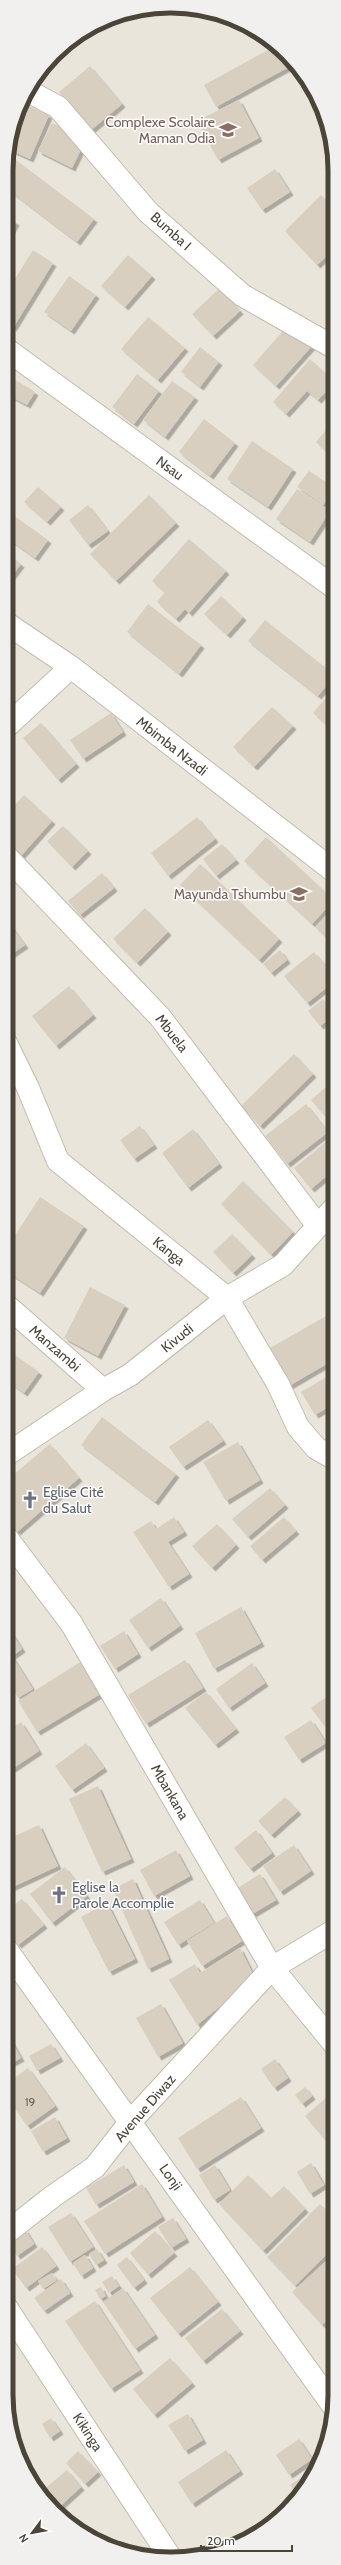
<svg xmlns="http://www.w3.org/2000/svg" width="341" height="2565" font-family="Cabin,sans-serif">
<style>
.residential{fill:#eae5da}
.building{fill:#d8cfc1;filter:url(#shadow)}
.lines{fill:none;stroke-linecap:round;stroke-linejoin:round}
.minor-casing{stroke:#c2bbae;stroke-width:24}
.minor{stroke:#fff;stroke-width:22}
.labels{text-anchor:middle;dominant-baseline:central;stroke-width:3;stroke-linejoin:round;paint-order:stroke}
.number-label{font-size:12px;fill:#6e675b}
.education-label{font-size:14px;fill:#785e54;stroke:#fff;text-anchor:end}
.street-label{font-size:14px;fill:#4b4439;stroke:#fff}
.worship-label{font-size:14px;fill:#5b616d;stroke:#fff;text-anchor:start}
.rim{fill:none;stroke:#4b4439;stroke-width:5}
</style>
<defs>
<filter id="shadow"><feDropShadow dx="3.5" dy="3.5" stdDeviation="0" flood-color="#0004"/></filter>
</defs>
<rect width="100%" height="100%" fill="#f6f3ec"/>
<path class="residential" d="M181,6L243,23L287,54L322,107L335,160V2405L318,2467L279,2518L224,2550L160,2559L107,2546L54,2511L18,2457L6,2394V160L23,98L62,47L118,15Z"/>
<path class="building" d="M275,46L287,68L216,107L204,85Z
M90,66L122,104L91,130L59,92Z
M239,100L259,138L218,160L197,121Z
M29,106L49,115L30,159L10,150Z
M52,123L86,139L72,168L38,151Z
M8,154L94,219L77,242L6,188Z
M275,169L290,192L262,210L247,188Z
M321,195L335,209V248L317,265L285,231Z
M6,216L16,222L6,240Z
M33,250L53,263L13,328L6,324V293Z
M128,255L152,276L125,307L101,286Z
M69,276L96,295L71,331L44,312Z
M220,288L240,311L213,336L192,314Z
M148,317L185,348L158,380L121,349Z
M288,325L312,346L276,386L253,365Z
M200,347L219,362L200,387L181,372Z
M310,359L335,382L318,400L307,391L286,414L273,402Z
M137,374L159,391L134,424L112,407Z
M14,379L35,392L27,405L6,394Z
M172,381L195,397L165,437L143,420Z
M204,419L235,443L210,476L179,452Z
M327,429L335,436V455L332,457L316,442Z
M252,441L293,469L268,507L227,479Z
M309,471L335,488L323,505L297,487Z
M38,487L61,507L47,522L24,502Z
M297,489L330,511L310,542L276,519Z
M149,495L176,523L116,581L90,554Z
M88,505L108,531L88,545L69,520Z
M6,510L48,540L35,558L6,537Z
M189,539L226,571L189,613L185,609L176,619L157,602L165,592L152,581Z
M6,552L21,564L6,584Z
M221,596L243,617L227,635L204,614Z
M148,604L201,645L179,674L127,632Z
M265,620L335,675L318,696L248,641Z
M335,687V728L333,730L313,713Z
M272,707L293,726L254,767L233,747Z
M111,713L123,732L83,759L70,740Z
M41,723L76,764L58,780L23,738Z
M24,795L52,821L20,857L6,844V815Z
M197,817L215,839L168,876L151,853Z
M63,826L88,851L72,867L47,841Z
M266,837L334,900L312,924L244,861Z
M222,844L236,860L216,876L203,859Z
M200,864L279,939L259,960L180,885Z
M102,873L114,888L80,915L68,901Z
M335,906V929L327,938L315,927Z
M145,908L168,932L137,963L113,939Z
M9,923L25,945L6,958V925Z
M280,950L287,960L271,973L263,964Z
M314,952L335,977V981L307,1003L284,976Z
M69,986L93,1015L56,1046L32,1016Z
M323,999L335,1015L320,1026L308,1011Z
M294,1054L313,1074L260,1126L241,1106Z
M335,1079V1128L311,1100Z
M306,1104L328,1132L287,1164L265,1136Z
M140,1126L154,1145L134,1159L120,1140Z
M193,1129L219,1164L188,1188L162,1153Z
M333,1136L335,1169L311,1189L294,1168Z
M243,1181L293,1232L271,1255L221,1204Z
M40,1197L84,1226L40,1293L6,1271V1249Z
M232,1234L252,1255L233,1273L213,1252Z
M90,1287L125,1305L98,1356L64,1338Z
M335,1311V1359L289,1386L268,1349Z
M15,1355L39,1372L24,1393L6,1380V1367Z
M335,1372V1403L315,1415L301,1392Z
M102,1417L176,1474L155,1502L81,1445Z
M208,1420L223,1441L183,1467L169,1447Z
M238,1442L260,1480L226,1501L203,1462Z
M50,1444L79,1478L17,1532L6,1520V1481Z
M270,1488L285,1505L248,1537L232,1519Z
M174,1517L184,1532L168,1542L189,1574L169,1587L133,1532L151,1521L156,1529Z
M284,1517L296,1531L262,1560L250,1546Z
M217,1524L236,1545L212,1568L192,1546Z
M335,1586V1605L325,1598Z
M161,1598L180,1626L148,1648L129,1620Z
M241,1607L261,1643L214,1669L195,1633Z
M124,1631L138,1654L115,1669L100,1646Z
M12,1633L22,1649L12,1656L33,1689L18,1698L6,1679V1637Z
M185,1660L203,1688L146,1724L128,1695Z
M82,1661L102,1693L37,1732L18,1701Z
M252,1663L265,1683L229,1708L216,1689Z
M206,1692L236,1729L215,1745L185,1708Z
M333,1692L335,1728L329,1732L311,1708Z
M311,1720L326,1743L299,1760L284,1737Z
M21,1722L39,1751L12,1769L6,1760V1732Z
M86,1743L104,1768L72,1790L55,1766Z
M98,1786L131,1859L102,1872L69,1799Z
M285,1797L298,1811L271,1835L258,1821Z
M39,1825L58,1866L6,1890V1840Z
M335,1829V1846L327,1834Z
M256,1830L272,1853L250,1869L234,1848Z
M294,1845L311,1871L280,1892L263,1866Z
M176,1850L190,1876L154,1896L140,1870Z
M65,1867L87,1896L52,1923L30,1894Z
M260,1874L276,1900L249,1916L233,1891Z
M133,1879L169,1959L148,1969L113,1889Z
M22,1899L44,1925L18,1945L6,1931V1911Z
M200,1900L214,1923L178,1945L164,1922Z
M107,1903L135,1959L109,1972L81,1917Z
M227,1916L242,1941L202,1966L187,1941Z
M240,1948L255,1978L197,2025L169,1980L195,1964L200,1973Z
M161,2004L183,2043L158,2057L136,2018Z
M6,2031L21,2058L6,2066Z
M51,2044L60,2058L37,2071L29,2056Z
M275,2059L288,2078L274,2088L261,2069Z
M28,2068L55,2106L27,2126L6,2096V2084Z
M305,2087L312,2096L302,2104L295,2095Z
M328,2096L335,2104V2152L305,2116Z
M241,2097L261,2128L197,2169L178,2138Z
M55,2117L67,2138L43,2152L31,2131Z
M311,2163L324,2185L310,2194L297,2172Z
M124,2165L134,2182L96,2205L86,2188Z
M215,2165L230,2190L214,2200L199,2175Z
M248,2175L271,2198L284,2186L305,2209L263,2251L219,2204Z
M142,2184L162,2217L105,2254L84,2221Z
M320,2204L335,2219V2246L295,2286L267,2257Z
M71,2213L93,2247L70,2262L48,2227Z
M173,2218L186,2239L171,2248L158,2227Z
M25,2229L34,2244L17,2256L7,2241Z
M155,2231L174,2253L148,2275L130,2253Z
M42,2247L56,2266L26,2288L12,2269Z
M97,2249L104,2260L96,2265L89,2254Z
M335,2253V2313L322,2325L292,2292Z
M85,2255L93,2268L81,2276L73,2263Z
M127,2257L144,2280L134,2288L117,2265Z
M190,2267L218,2302L178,2334L150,2298Z
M52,2273L57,2280L43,2289L38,2281Z
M112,2276L119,2286L109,2293L102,2282Z
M61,2279L70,2293L44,2311L34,2298Z
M101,2287L106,2296L100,2299L95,2290Z
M123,2288L155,2335L135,2349L103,2302Z
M95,2301L140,2370L111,2389L65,2321Z
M222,2309L240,2331L203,2361L185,2338Z
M170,2358L192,2383L154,2415L133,2389Z
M188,2414L203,2440L185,2451L168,2425Z
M51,2418L60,2431L50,2438L42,2424Z
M299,2439L312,2459L289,2475L276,2455Z
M16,2446L36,2476L33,2479L18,2457Z
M226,2450L240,2471L192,2504L178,2482Z
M78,2451L98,2472L85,2484L66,2463Z
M67,2470L81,2487L57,2509L42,2491Z
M303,2476L307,2482L297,2495L290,2485Z"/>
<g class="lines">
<g class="minor-casing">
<path id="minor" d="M28,91L58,107L148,212L242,295L335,348
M6,349L335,588
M6,623L71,667L335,872
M6,727L71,667
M6,856L160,1017L318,1226
M6,1043L28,1088L58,1161L227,1298L278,1384L298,1427L316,1448L335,1459
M6,1305L103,1390
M6,1455L103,1390L130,1375L227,1298L283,1265L335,1207
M6,1537L71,1623L272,1968L335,2045
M6,1949L334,2407
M6,2233L52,2197L95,2167L131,2121L272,1968L335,1930
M6,2307L170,2557"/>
</g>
<use href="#minor" class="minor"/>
</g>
<defs>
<g id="school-bare" transform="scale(1.38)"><path d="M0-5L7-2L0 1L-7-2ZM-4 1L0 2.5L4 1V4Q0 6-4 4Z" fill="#8d6e63" stroke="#fff" stroke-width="2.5" paint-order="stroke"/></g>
<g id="church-bare" transform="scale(1.38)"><path d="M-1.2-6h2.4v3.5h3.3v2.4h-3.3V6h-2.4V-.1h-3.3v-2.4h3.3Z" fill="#6b7280" stroke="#fff" stroke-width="2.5" paint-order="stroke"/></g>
</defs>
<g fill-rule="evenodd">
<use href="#school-bare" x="228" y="130"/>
<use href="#school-bare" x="299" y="894"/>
<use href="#church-bare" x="30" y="1500"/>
<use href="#church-bare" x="59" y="1895"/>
</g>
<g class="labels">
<g class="number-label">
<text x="30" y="2101">19</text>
</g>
<g class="education-label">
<text x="215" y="122">Complexe Scolaire<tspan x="215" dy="16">Maman Odia</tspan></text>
<text x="286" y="894">Mayunda Tshumbu</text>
</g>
<g class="street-label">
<text transform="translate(171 231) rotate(42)">Bumba I</text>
<text transform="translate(170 468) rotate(36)">Nsau</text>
<text transform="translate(172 746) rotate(38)">Mbimba Nzadi</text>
<text transform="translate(172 1033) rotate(52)">Mbuela</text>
<text transform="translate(169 1251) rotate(39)">Kanga</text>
<text transform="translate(177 1338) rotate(-39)">Kivudi</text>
<text transform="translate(55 1348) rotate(41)">Manzambi</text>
<text transform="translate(170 1792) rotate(60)">Mbankana</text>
<text transform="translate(145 2108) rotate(-49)">Avenue Diwaz</text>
<text transform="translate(171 2177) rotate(55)">Lonji</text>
<text transform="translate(88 2432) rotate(57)">Kikinga</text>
</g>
<g class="worship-label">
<text x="43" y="1492">Eglise Cité<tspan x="43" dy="16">du Salut</tspan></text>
<text x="72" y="1887">Eglise la<tspan x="72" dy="16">Parole Accomplie</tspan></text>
</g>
</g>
<path d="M0 0H341V2565H0ZM170 13H171A157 157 0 0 1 328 170V2395A157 157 0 0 1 171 2552H170A157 157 0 0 1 13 2395V170A157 157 0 0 1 170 13Z" fill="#f1f0ef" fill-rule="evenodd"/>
<path class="rim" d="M170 13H171A157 157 0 0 1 328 170V2395A157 157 0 0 1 171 2552H170A157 157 0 0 1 13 2395V170A157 157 0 0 1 170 13Z"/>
<g transform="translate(32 2533) rotate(238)" stroke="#ffffff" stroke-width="3" paint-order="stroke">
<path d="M0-3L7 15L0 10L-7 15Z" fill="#4b4439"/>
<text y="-6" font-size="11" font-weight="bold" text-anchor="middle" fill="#4b4439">N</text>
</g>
<path d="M201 2545v6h91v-6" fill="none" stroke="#4b4439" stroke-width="2"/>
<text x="207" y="2545" font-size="12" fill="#4b4439" stroke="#ffffff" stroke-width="3" paint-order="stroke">20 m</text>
</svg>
